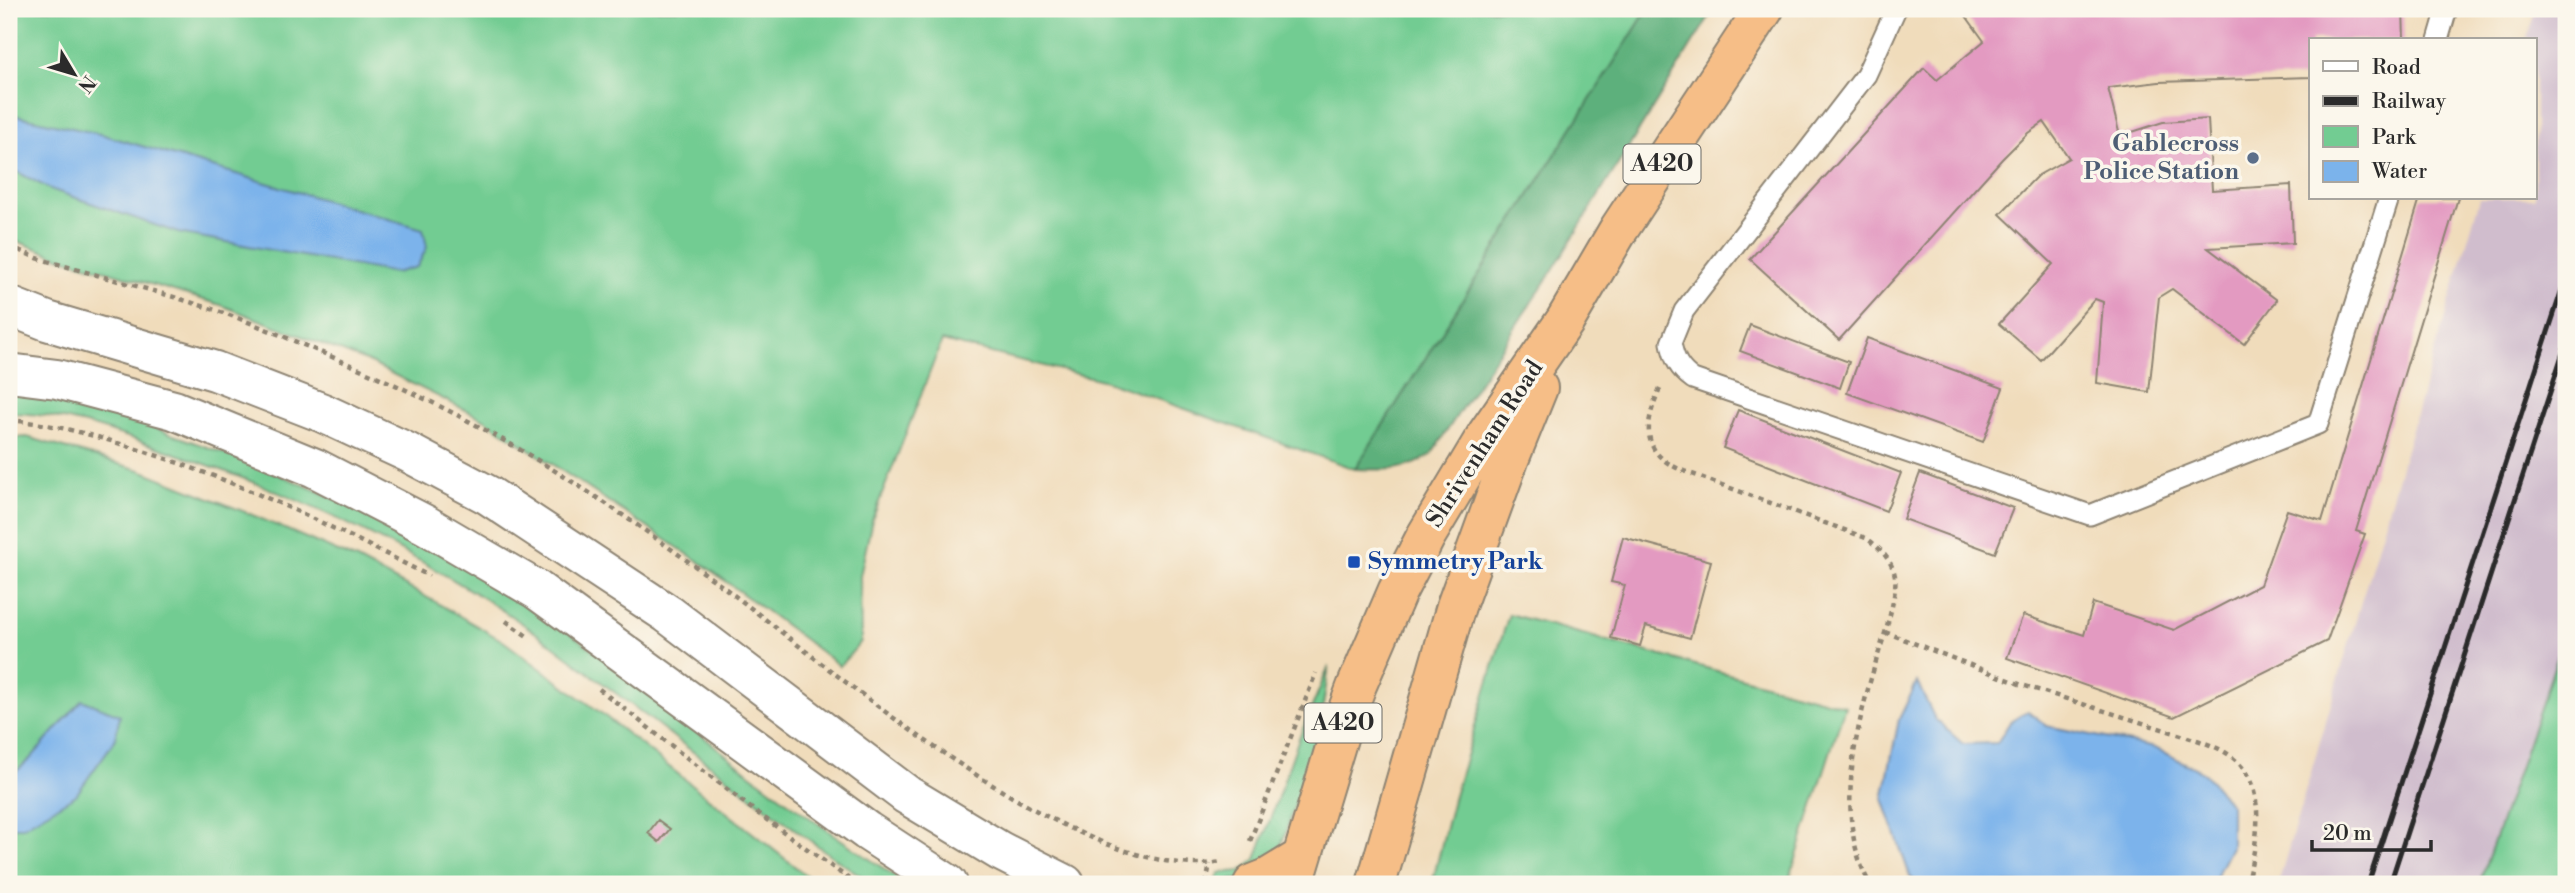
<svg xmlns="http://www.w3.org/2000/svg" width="2575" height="893" font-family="'Libre Bodoni',serif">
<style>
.industrial{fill:#d0bdcd}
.green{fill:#72cc92;stroke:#4e7c5e;stroke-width:2}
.forest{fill:#5db07c;stroke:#446e54;stroke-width:2}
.water{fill:#7bb3eb;stroke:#536f8b;stroke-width:2}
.building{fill:#e39ac1}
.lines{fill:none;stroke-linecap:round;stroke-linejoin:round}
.lane-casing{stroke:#8e8473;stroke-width:23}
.street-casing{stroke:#8e8473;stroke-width:42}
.highway-casing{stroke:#8e8473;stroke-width:42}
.path{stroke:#8e8473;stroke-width:4.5;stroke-dasharray:5 5;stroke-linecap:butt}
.lane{stroke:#fff;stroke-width:19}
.street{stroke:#fff;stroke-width:38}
.highway{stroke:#f6be87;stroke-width:38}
.rail{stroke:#2b2b2b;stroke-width:5}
.service-dot{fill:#5c6f8a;stroke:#fbf7ec;stroke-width:2.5}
.transit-dot{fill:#1a4fb4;stroke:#fbf7ec;stroke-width:2.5}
.labels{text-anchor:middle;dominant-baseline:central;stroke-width:7;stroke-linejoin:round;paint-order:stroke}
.shield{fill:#fbf7ec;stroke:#696865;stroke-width:2}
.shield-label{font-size:23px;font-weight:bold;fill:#2b2b2b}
.service-label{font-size:24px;font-weight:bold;fill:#4e5e75;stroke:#fbf7ec;text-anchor:end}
.street-label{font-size:24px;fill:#2b2b2b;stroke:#fbf7ec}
.transit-label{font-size:24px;font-weight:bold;fill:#164399;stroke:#fbf7ec;text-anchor:start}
</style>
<rect width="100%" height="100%" fill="#fbf7ec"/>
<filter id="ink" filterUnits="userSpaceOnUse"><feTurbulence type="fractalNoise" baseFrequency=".0143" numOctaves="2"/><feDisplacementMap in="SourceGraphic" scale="14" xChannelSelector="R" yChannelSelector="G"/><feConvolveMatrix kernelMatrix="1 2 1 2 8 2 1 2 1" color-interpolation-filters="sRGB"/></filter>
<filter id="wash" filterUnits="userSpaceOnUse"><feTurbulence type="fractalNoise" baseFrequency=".00686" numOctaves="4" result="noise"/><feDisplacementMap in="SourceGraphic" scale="28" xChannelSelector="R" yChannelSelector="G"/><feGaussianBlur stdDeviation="1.57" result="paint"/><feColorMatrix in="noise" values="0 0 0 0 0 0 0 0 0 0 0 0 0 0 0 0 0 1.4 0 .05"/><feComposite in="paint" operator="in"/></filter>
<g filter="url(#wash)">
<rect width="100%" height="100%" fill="#f0dcbb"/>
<path class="industrial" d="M2536,9H2566V633L2479,884H2278L2480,198H2535V40H2526Z"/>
<path class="green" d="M9,9H1648L1355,469L1106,381L942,341L872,520L860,576L861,642L840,666L704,565L484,419L366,361L221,305L56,256L9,238Z
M9,393C56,390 136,421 182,438C230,455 278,473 324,494C397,527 469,568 537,611C616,661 685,725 760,781C807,817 857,851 907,884H874L834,858C755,801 679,740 601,682C572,660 542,636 511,616C410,549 298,496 183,456C127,437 68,413 9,413Z
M27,437L140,470L250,514L357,560L432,600L503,641L601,713L817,884H9V827H22L31,758L9,778V438Z
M1509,614L1845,706L1788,884H1432L1453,799Z
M2566,633V884H2479Z
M1329,666L1319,732L1280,849L1248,878L1216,882L1219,873L1241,871L1256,859L1299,738Z"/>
<path class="forest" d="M1648,9H1714L1554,268L1431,455C1407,472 1384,470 1355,469Z"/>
<path class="water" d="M9,114L104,135L423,229L427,247L417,267L395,273L178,233L50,189L9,168Z
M1917,682L1935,719L1963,744L1997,743L2010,722L2028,711L2047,726L2155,748L2203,772L2231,805V847L2212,884H1917L1910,876L1883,799L1899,719Z
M82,700L120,715L115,740L76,795L22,827H9V778L31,758Z"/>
<g id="blocks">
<path class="building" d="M1961,9H2403L2404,40H2311V77L2159,82L2108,88L2120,136L2163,122L2208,119L2212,190L2291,185L2293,243L2208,248L2277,300L2244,344L2172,289L2159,297L2149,392L2097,383L2103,302L2095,299L2041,360L1999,324L2053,264L2000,214L2037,176L2069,158L2044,122L2028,133L2002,159L1839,340L1750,259L1924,68L1937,80L1984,41Z
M2420,198H2458L2356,531L2365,534L2327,641L2174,717L2007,658L2023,615L2084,635L2093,603L2174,630L2260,585L2287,510L2322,521Z
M1750,325L1849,362L1840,388L1740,351Z
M1867,338L2003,388L1983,442L1847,393Z
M1738,410L1901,473L1886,511L1723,448Z
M1920,473L2013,508L1995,553L1903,519Z
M1623,537L1711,561L1690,638L1646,626L1640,646L1611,638L1625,585L1611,582Z
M658,820L670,829L659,842L648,833Z"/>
</g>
</g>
<g filter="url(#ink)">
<use href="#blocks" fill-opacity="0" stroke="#8e8473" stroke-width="2"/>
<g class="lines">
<g class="lane-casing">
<path id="lane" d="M1896,9L1866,75L1684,311L1671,343C1674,359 1679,369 1693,379L2090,515L2318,424L2389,198
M2438,40L2447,9"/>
</g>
<g class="street-casing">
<path id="street" d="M9,306L47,321L215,371L323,413L407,452L488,495L668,614L907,795L1000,851L1065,884
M9,373L57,379L174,410L315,468L426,525L537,590L867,831L948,884"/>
</g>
<g class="highway-casing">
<path id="highway" d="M1253,884L1268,878L1301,858
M1294,884L1341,728L1357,685L1397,592L1426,536L1487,434L1565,321L1619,229L1764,9
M1376,884L1456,606L1509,460L1538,388"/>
</g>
<path class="path" d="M9,246L37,258C95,275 154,290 212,309C246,320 280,335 313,349C376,375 437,403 496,436C575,480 650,533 722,586C833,669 1080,887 1222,862
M1660,388C1644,425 1640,454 1684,471L1866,538C1879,547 1892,560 1895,576C1898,593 1884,637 1878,655C1857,723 1832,817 1870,884
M9,420C58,424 103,438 149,453C247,485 338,529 429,576
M506,621L527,636
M1885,632L2022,685L2200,741C2216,747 2231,753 2242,767C2267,799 2256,849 2246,884
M599,689L756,812L856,884
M1250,841L1316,673
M835,884L840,874
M1206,884L1210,864"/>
<use href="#lane" class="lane"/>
<use href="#street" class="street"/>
<use href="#highway" class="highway"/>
<path class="rail" d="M2368,884L2566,277
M2390,884L2566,343"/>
</g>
</g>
<circle class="service-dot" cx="2253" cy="158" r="7"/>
<rect class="transit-dot" x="1347" y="555" width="14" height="14" rx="3.5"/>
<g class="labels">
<g class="shield">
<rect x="1623.5" y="144.5" width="77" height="39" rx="5"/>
<rect x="1304.5" y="703.5" width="77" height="39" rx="5"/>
</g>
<g class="shield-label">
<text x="1662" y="164">A420</text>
<text x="1343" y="723">A420</text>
</g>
<g class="service-label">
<text x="2239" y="144">Gablecross<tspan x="2239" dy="28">Police Station</tspan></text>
</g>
<g class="street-label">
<text transform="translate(1485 444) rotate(-57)">Shrivenham Road</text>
</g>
<g class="transit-label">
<text x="1368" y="562">Symmetry Park</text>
</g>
</g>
<rect width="2575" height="893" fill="none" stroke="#fbf7ec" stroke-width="35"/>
<rect x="2309" y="38" width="228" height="161" fill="#fbf7ec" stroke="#a8a59f" stroke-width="2"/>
<rect x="2323" y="61" width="35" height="10" fill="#ffffff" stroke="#a8a59f" stroke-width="2"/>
<text x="2372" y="74" font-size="21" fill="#2b2b2b">Road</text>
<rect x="2323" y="96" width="35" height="10" fill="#2b2b2b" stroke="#a8a59f" stroke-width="2"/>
<text x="2372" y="108" font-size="21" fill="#2b2b2b">Railway</text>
<rect x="2323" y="126" width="35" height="21" fill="#72cc92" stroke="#a8a59f" stroke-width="2"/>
<text x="2372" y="144" font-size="21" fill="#2b2b2b">Park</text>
<rect x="2323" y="161" width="35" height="21" fill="#7bb3eb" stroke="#a8a59f" stroke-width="2"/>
<text x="2372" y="178" font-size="21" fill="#2b2b2b">Water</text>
<g transform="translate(74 74) rotate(128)" stroke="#fbf7ec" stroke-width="5" paint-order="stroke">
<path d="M0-5L12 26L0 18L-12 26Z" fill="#2b2b2b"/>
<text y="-10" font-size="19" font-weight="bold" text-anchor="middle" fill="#2b2b2b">N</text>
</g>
<path d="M2312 840v10h119v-10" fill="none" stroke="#2b2b2b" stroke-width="3.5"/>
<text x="2323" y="840" font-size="21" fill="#2b2b2b" stroke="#fbf7ec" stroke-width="5" paint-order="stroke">20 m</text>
</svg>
